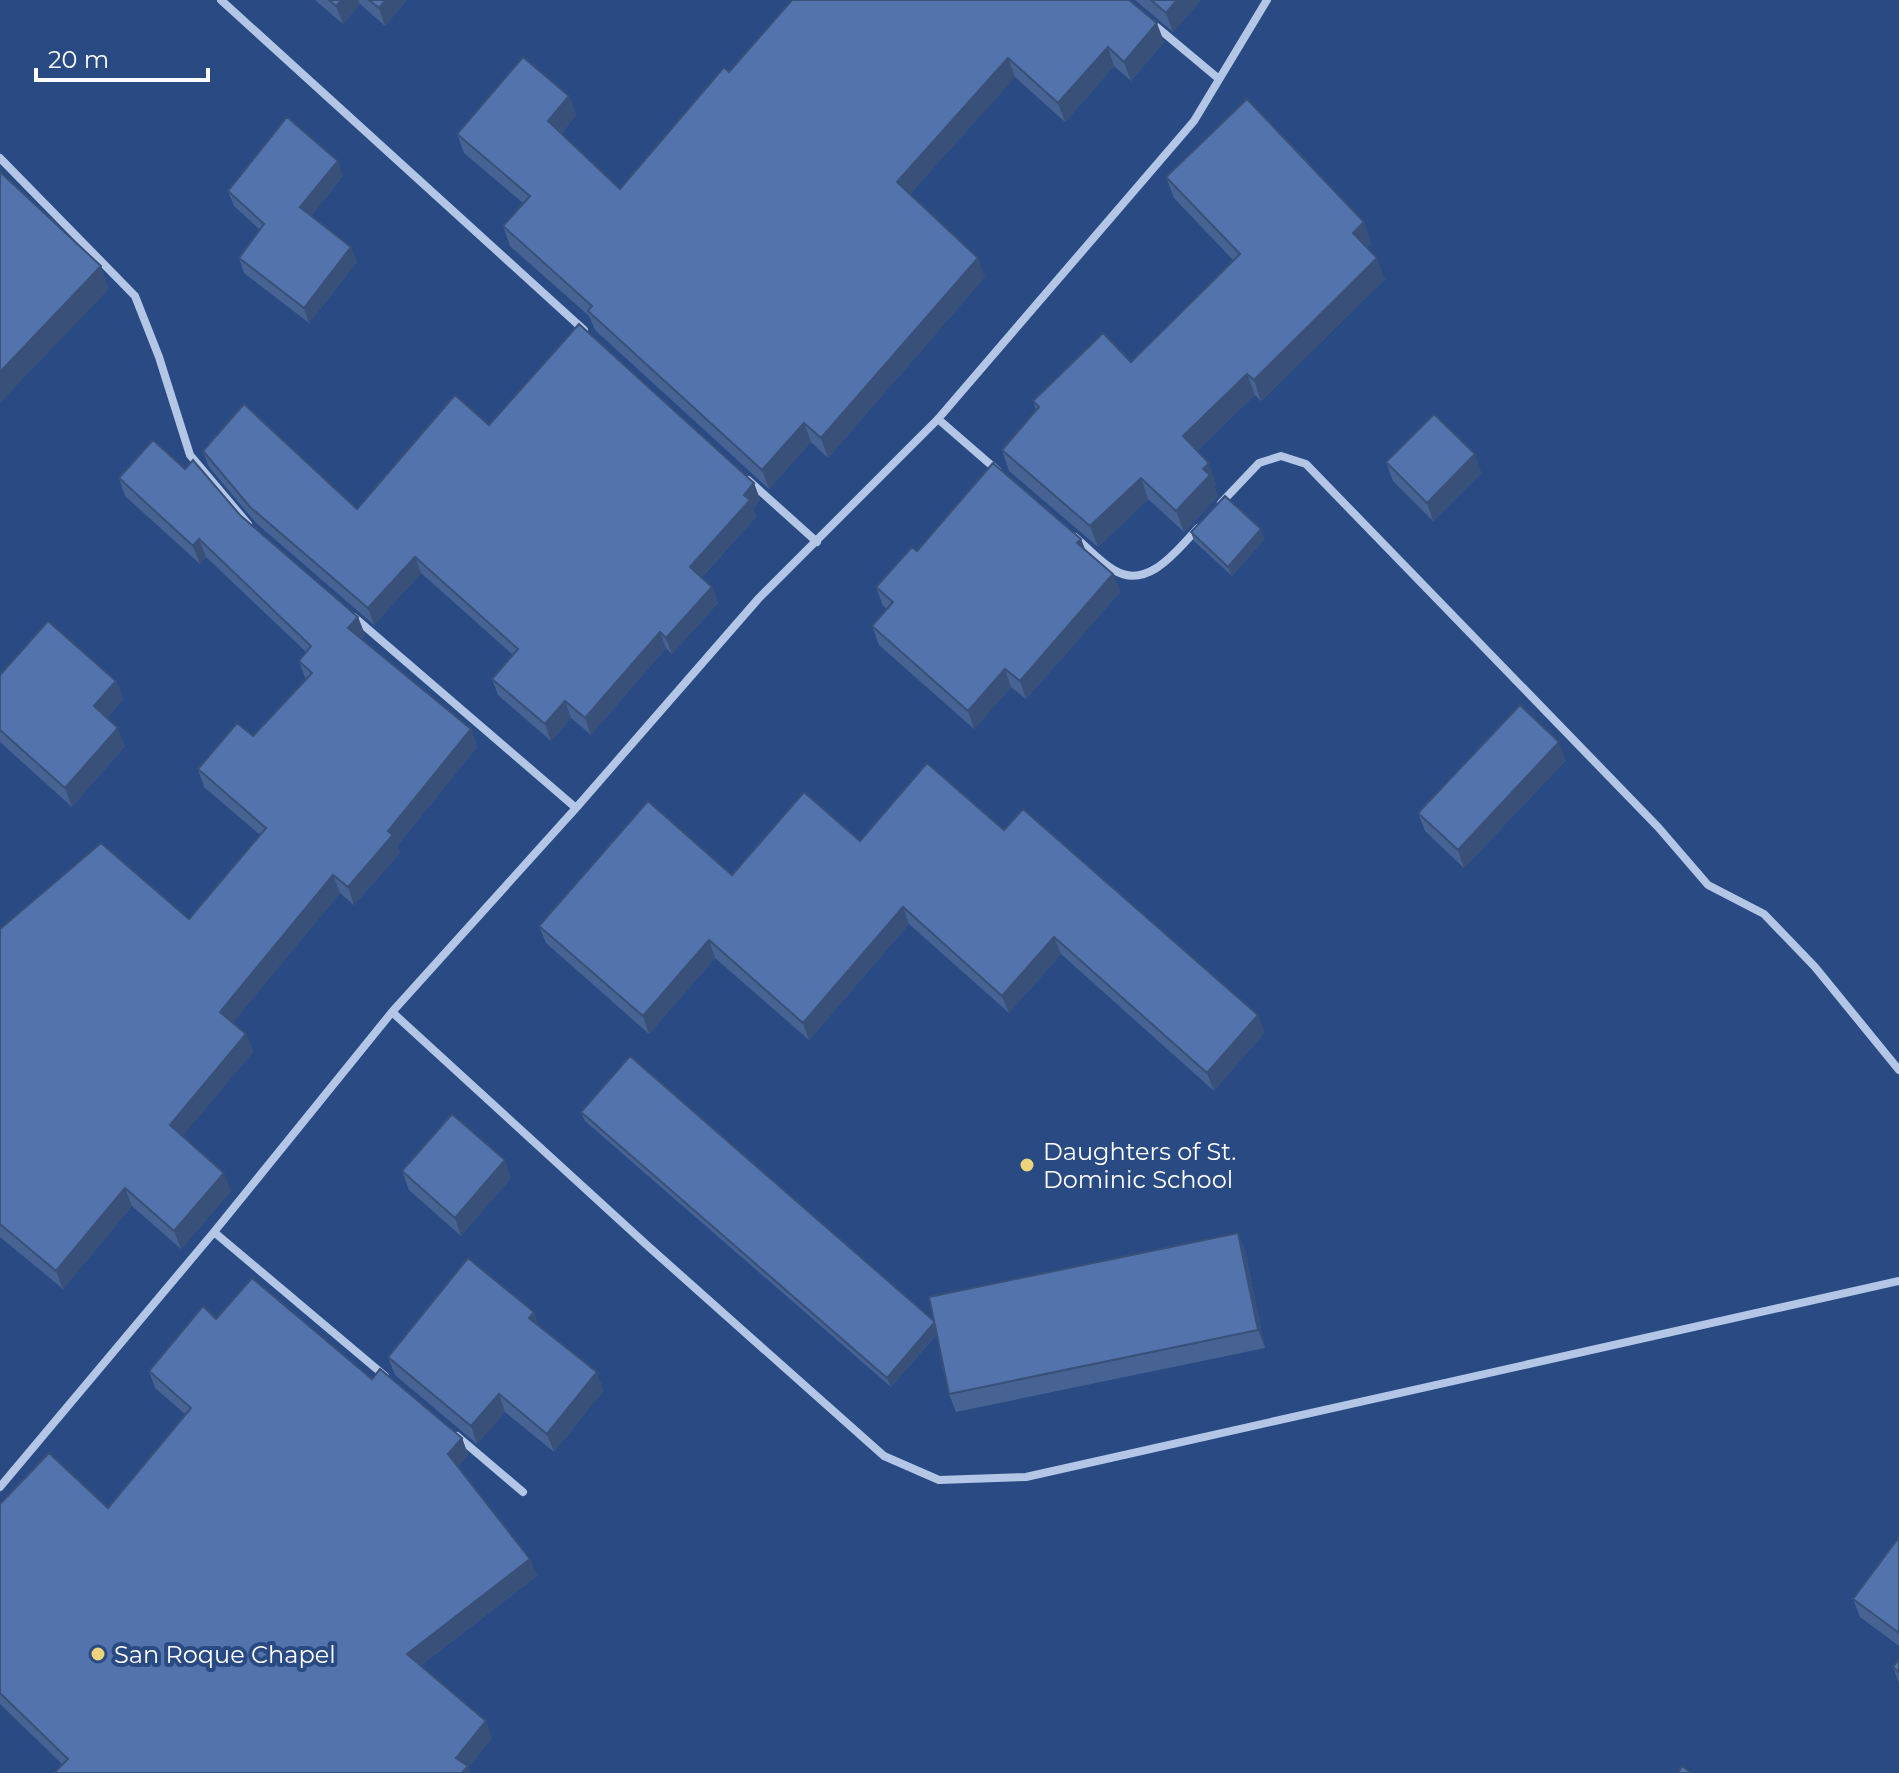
<svg xmlns="http://www.w3.org/2000/svg" width="1899" height="1773" font-family="Montserrat,sans-serif">
<style>
.lines{fill:none;stroke-linecap:round;stroke-linejoin:round}
.minor{stroke:#b3c6e6;stroke-width:8}
.wall{fill:#476393}
.shaded-wall{fill:#395078}
.building{fill:#5273ab;stroke:#395078;stroke-width:2}
.poi-dot{fill:#edd37a;stroke:#294a83;stroke-width:3}
.labels{text-anchor:middle;dominant-baseline:central;stroke-width:8;stroke-linejoin:round;paint-order:stroke}
.poi-label{font-size:24px;fill:#fff;stroke:#294a83;text-anchor:start}
</style>
<rect width="100%" height="100%" fill="#294a83"/>
<g class="lines">
<path class="minor" d="M221,0L584,330
M1152,23L1219,79
M0,158L135,296L159,357L190,455L248,524
M938,419L998,471
M748,480L817,542
M1221,503L1259,463L1281,456L1306,464L1658,827L1708,885L1764,914L1815,967L1899,1070
M1075,537C1088,548 1100,562 1114,570C1148,591 1178,549 1198,528
M354,617L576,808
M392,1012L649,1247L884,1456L939,1480L1026,1477L1899,1281
M214,1232L385,1376
M457,1436L523,1492
M0,1487L214,1232L392,1012L576,808L759,598L938,419L1194,121L1267,0"/>
</g>
<path class="wall" d="M315,0H407L385,26L360,4L343,24Z
M1135,0H1201L1173,32Z
M1164,42L1131,81L1114,66L1065,122L1015,77L910,194L985,277L828,458L811,442L769,489L595,330L589,316L510,246L503,226L523,203L464,153L457,134L569,96L576,115L561,134L620,189L729,72Z
M343,176L311,216L351,247L357,262L309,323L244,273L239,258L260,230L234,206L228,191Z
M1166,177L1371,243L1367,247L1385,279L1261,401L1255,395L1197,451L1216,484L1214,486L1218,496L1184,532L1148,499L1098,547L1009,471L1002,450L1036,410L1033,401L1131,362L1234,261L1174,198Z
M489,425L754,483L760,500L753,508L756,517L702,577L712,587L718,603L672,654L666,648L591,735L571,718L551,741L498,695L492,679L513,655L421,573L374,625L256,523L209,467L203,451L357,509Z
M1475,454L1481,473L1433,521L1393,481L1386,462Z
M185,469L358,617L365,635L361,639L471,729L477,747L397,846L400,853L354,905L340,893L233,1022L246,1034L253,1052L182,1136L231,1191L181,1249L132,1206L63,1289L0,1237V929L189,919L260,835L204,787L198,769L253,736L306,680L299,661L306,652L206,557L200,564L125,496L119,478Z
M1191,532L1265,539L1232,576L1194,541Z
M1081,539L1085,550L1113,574L1120,592L1026,699L1011,687L974,729L879,645L872,626L887,609L883,606L876,587L917,551Z
M0,675L116,681L123,699L107,718L125,746L72,807L0,742Z
M1566,760L1464,868L1425,831L1418,813Z
M1004,830L1265,1032L1214,1091L1061,954L1009,1013L909,924L809,1040L715,958L649,1034L546,943L539,926L860,841Z
M581,1112L934,1321L1238,1233L1245,1251L1265,1348L956,1412L949,1394L937,1334L891,1387L585,1121Z
M402,1171L511,1178L461,1236L409,1190Z
M216,1319L372,1379L462,1438L468,1455L458,1466L530,1559L537,1576L420,1666L492,1738L468,1768L470,1773H54L62,1764L0,1704V1504L108,1508L185,1414L155,1388L149,1371Z
M539,1326L597,1372L603,1391L554,1452L505,1412L477,1444L395,1375L388,1357Z
M1899,1537V1646L1860,1617L1853,1599Z
M1899,1659V1683L1893,1667Z"/>
<path class="shaded-wall" d="M342,0H358L360,4L343,24L336,6Z
M386,0H407L385,26L379,8Z
M1177,0H1201L1173,32L1166,13Z
M1157,23L1164,42L1131,81L1124,62Z
M1108,47L1114,66L1065,122L1058,103Z
M1008,58L1015,77L904,201L897,182Z
M569,96L576,115L555,141L548,121Z
M338,161L343,176L306,222L300,207Z
M1364,222L1371,243L1360,254L1353,233Z
M351,247L357,262L309,323L304,308Z
M978,258L985,277L828,458L821,438Z
M1377,258L1385,279L1261,401L1254,380Z
M101,266L109,289L0,403V372Z
M1247,374L1255,395L1191,457L1183,436Z
M804,423L811,442L769,489L762,470Z
M1475,454L1481,473L1433,521L1427,503Z
M1209,463L1216,484L1214,486L1218,496L1184,532L1176,511L1203,469Z
M1141,478L1148,499L1098,547L1090,526Z
M754,483L760,500L753,508L756,517L696,583L690,567L744,495Z
M1261,529L1265,539L1232,576L1228,567Z
M199,539L206,557L200,564L193,546Z
M1081,539L1088,557L1077,543Z
M415,557L421,573L374,625L368,608Z
M1113,574L1120,592L1026,699L1020,681Z
M712,587L718,603L672,654L666,638Z
M358,617L365,635L355,646L348,628Z
M660,632L666,648L591,735L585,718Z
M1005,669L1011,687L974,729L968,711Z
M116,681L123,699L101,725L94,706Z
M565,701L571,718L551,741L545,724Z
M118,728L125,746L72,807L65,788Z
M471,729L477,747L397,846L400,853L354,905L348,887L388,831Z
M1559,742L1566,760L1464,868L1458,850Z
M333,875L340,893L227,1030L220,1012Z
M903,907L909,924L809,1040L803,1023Z
M1054,937L1061,954L1009,1013L1002,996Z
M709,940L715,958L649,1034L643,1016Z
M1258,1015L1265,1032L1214,1091L1207,1073Z
M246,1034L253,1052L177,1143L170,1125Z
M505,1160L511,1178L461,1236L455,1218Z
M224,1173L231,1191L181,1249L174,1231Z
M125,1188L132,1206L63,1289L56,1271Z
M1238,1233L1245,1251L1265,1348L1258,1330Z
M534,1312L541,1330L529,1318Z
M936,1322L939,1331L891,1387L887,1378Z
M597,1372L603,1391L554,1452L547,1434Z
M499,1394L505,1412L477,1444L471,1426Z
M462,1438L468,1455L455,1471L448,1454Z
M530,1559L537,1576L413,1671L407,1654Z
M486,1721L492,1738L468,1768L470,1773H462L456,1758Z"/>
<path class="building" d="M329,0H342L336,6Z
M369,0H386L379,8Z
M792,0H1129L1157,23L1124,62L1108,47L1058,103L1008,58L897,182L978,258L821,438L804,423L762,470L588,311L592,306L503,226L530,196L457,134L523,57L569,96L548,121L620,189L724,67L729,72Z
M1151,0H1177L1166,13Z
M1247,99L1364,222L1353,233L1377,258L1254,380L1247,374L1183,436L1209,463L1203,469L1210,475L1176,511L1141,478L1090,526L1002,450L1039,407L1033,401L1103,333L1131,362L1240,254L1166,177Z
M287,117L338,161L300,207L351,247L304,308L239,258L264,224L228,191Z
M0,172L101,266L0,372Z
M579,324L754,483L744,495L750,500L690,567L712,587L666,638L660,632L585,718L565,701L545,724L492,679L518,649L415,557L368,608L250,507L203,451L244,404L357,509L455,395L489,425Z
M1434,414L1475,454L1427,503L1386,462Z
M153,440L185,469L193,460L240,515L358,617L348,628L471,729L388,831L393,835L348,887L333,875L220,1012L246,1034L170,1125L224,1173L174,1231L125,1188L56,1271L0,1224V929L101,843L189,919L266,828L198,769L237,723L253,736L312,673L299,661L311,646L199,539L193,546L119,478Z
M993,463L1081,539L1077,543L1113,574L1020,681L1005,669L968,711L872,626L893,602L876,587L912,547L917,551Z
M1225,496L1261,529L1228,567L1191,532Z
M48,621L116,681L94,706L118,728L65,788L0,730V675Z
M1520,705L1559,742L1458,850L1418,813Z
M927,763L1004,830L1023,809L1258,1015L1207,1073L1054,937L1002,996L903,907L803,1023L709,940L643,1016L539,926L648,801L732,875L804,792L860,841Z
M630,1056L934,1321V1323L887,1378L581,1112Z
M452,1114L505,1160L455,1218L402,1171Z
M1238,1233L1258,1330L949,1394L929,1297Z
M468,1258L534,1312L529,1318L597,1372L547,1434L499,1394L471,1426L388,1357Z
M252,1278L372,1379L380,1369L462,1438L448,1454L530,1559L407,1654L486,1721L456,1758L468,1766L462,1773H54L68,1759L0,1693V1504L49,1453L108,1508L191,1408L149,1371L203,1306L216,1319Z
M1899,1537V1633L1853,1599Z
M1899,1659V1672L1893,1667Z
M1682,1766L1691,1773H1678Z"/>
<g class="poi-dot">
<circle cx="1027" cy="1165" r="8"/>
<circle cx="98" cy="1654" r="8"/>
</g>
<g class="labels">
<g class="poi-label">
<text x="1043" y="1151">Daughters of St.<tspan x="1043" dy="28">Dominic School</tspan></text>
<text x="114" y="1654">San Roque Chapel</text>
</g>
</g>
<path d="M36 68v12h172v-12" fill="none" stroke="#ffffff" stroke-width="4"/>
<text x="48" y="68" font-size="24" fill="#ffffff" stroke="#294a83" stroke-width="6" paint-order="stroke">20 m</text>
</svg>
